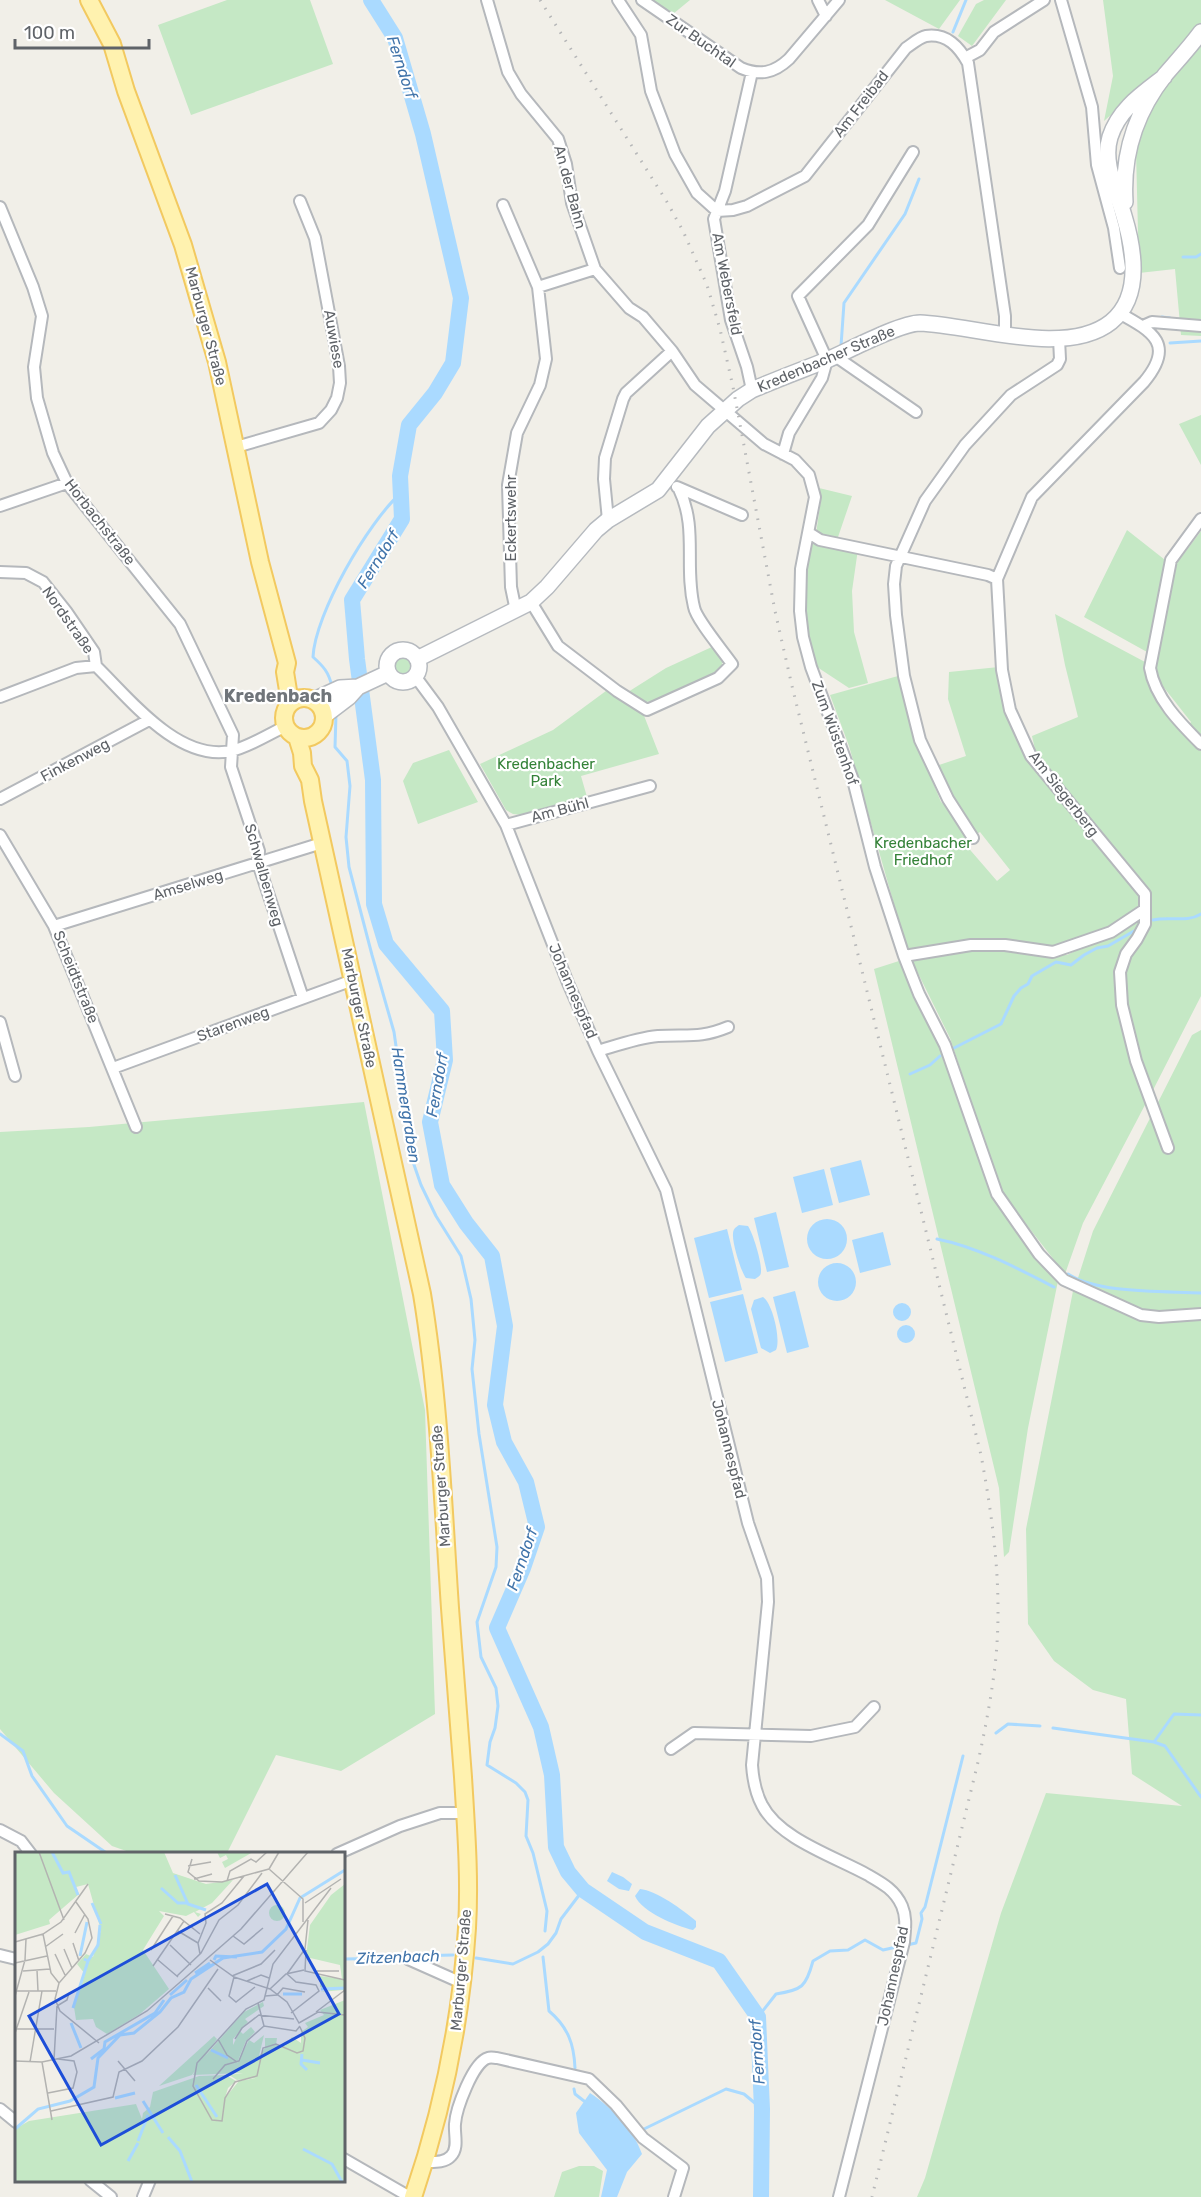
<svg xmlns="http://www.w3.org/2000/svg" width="1201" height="2197" font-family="Rubik,sans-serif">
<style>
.green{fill:#c5e8c5}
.water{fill:#aadaff}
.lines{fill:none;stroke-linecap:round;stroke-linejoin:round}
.stream{stroke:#aadaff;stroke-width:3}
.river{stroke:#aadaff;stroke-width:16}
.minor-casing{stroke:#b5b8bc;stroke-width:14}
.secondary-casing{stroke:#b6babf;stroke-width:18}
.primary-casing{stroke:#f2c960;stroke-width:20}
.minor{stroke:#fff;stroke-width:10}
.secondary{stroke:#fff;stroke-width:15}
.primary{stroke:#fff2af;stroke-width:16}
.rail{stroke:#b6b7b8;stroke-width:3;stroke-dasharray:1.5 8;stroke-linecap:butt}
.labels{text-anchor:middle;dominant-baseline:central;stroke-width:4.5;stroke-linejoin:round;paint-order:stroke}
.street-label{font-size:15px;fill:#5f6368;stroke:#fff}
.park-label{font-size:15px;fill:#348238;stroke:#fff}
.water-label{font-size:16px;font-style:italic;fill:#4174aa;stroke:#fff}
.quarter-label{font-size:18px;font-weight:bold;fill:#70757a;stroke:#fff}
.inset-river{fill:none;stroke:#aadaff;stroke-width:3}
.inset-road{fill:none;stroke:#b3b3b1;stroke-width:1.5}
.view{fill:#1d4ed8;fill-opacity:0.15;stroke:#1d4ed8;stroke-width:3}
.inset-edge{fill:none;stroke:#5f6368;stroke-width:3}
</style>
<rect width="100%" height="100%" fill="#f1efe8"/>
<path class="green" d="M227,0H310L333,64L191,115L158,25Z
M653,0H690L673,14Z
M885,0H960L939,29Z
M984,0H1006L972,46L958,36L976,4Z
M1103,0H1201V336L1181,335L1175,269L1139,273L1136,151L1151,109L1160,71L1104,121L1113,76Z
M1201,415V465L1179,424Z
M819,488L852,496L837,540L816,534L821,499Z
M1127,530L1174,567L1201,531V996L1152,1092C1140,1058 1120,995 1128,961L1116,966L1117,1006L1146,1103L1083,1223L1065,1274L1001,1192L950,1038L911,959L971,949L1044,955H1067L1148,915L1149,889L1036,754L1032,736L1078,717L1065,665L1055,614L1145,662L1148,680L1171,719L1182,733L1191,722L1158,680L1156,657L1084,617Z
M810,539L858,549L852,591L854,632L868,683L849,688L814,665L804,634V569Z
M714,646L723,662L718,672L661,700L646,702L628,692L666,668Z
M387 666a16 16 0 1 1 32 0a16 16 0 1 1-32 0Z
M999,667L1005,711L1027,761L1139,894L1138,906L1108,929L1052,948L1005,941L970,940L907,950L849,746L830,695L898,676L916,741L941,802L946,806L969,841L965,844L997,881L1010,870L980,832L977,834L951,796L936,766L966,756L948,699L949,672Z
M610,688L641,708L659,754L581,776L587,797L522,815L513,814L506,810L480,764L553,730Z
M449,750L478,802L418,824L403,781L413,763Z
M899,961L940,1046L993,1198L1035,1258L1058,1281L1028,1428L1009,1552L1004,1557L999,1488L874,969Z
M1201,1030V2197H917L925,2178L1001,1913L1046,1793L1182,1806L1132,1774L1126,1699L1093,1690L1054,1661L1028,1624L1026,1529L1073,1291L1092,1292L1078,1278L1093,1231L1192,1035Z
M364,1102L425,1410L435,1714L341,1771L276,1755L227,1853H132L112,1846L54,1793L0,1729V1132L89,1127Z
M579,2166H594L603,2171L599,2197H554L562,2172Z"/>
<path class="water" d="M861,1160L870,1195L839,1203L830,1168Z
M824,1169L833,1205L802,1213L793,1177Z
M776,1212L789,1267L767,1272L754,1218Z
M807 1239a20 20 0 1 1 40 0a20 20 0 1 1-40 0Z
M739,1225L748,1226C753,1233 762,1263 761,1271C761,1276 759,1276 755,1279L746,1278C741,1272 732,1242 733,1234C733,1229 735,1228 739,1225Z
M727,1229L742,1290L709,1298L694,1238Z
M883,1232L891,1265L860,1273L852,1240Z
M818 1282a19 19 0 1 1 38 0a19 19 0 1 1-38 0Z
M795,1291L809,1347L787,1353L773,1297Z
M743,1294L758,1353L725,1362L710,1302Z
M763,1297C773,1304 781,1340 776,1350L770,1353L761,1348L751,1309L754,1300Z
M893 1312a9 9 0 1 1 18 0a9 9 0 1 1-18 0Z
M897 1334a9 9 0 1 1 18 0a9 9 0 1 1-18 0Z
M612,1872L623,1877L632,1884L629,1891L619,1889L607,1881Z
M640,1889C656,1890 683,1910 696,1921V1927L693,1930C676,1926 642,1912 635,1896Z
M590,2093C612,2108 633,2128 642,2154L627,2172L617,2197H601L607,2170L579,2133L576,2113Z"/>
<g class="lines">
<path class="stream" d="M953,32L966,0
M1183,257H1196L1201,254
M1162,317L1170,318
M1170,343L1201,341
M841,346L844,303L905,214L919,179
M332,687C329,672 323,666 313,657C315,614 368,522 401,493
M336,714L335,747L347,761L350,786L346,837L349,867L372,955L394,1032L412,1159L421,1185L436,1216L461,1256L471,1299L475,1340L472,1369L479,1434L497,1547L496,1567L477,1622L481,1657L496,1688L498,1706L495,1728L490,1742L487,1765L516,1783L525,1792L528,1800L526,1836L533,1853L547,1911L545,1931
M1153,920C1169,916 1187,923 1201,914
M954,1048L1001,1024L1014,996L1021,988L1028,984L1032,976L1056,962L1071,965L1084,955L1097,948L1108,946L1134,931
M910,1074L930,1065L940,1056
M937,1239C977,1247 1017,1268 1054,1287
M1068,1274C1098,1294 1165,1291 1201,1293
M1053,1728L1154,1742L1174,1714L1201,1715
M996,1733L1008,1724L1040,1726
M0,1734L23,1751L32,1776L67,1826L108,1854
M1154,1742L1165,1746L1201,1797
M907,1945L916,1943L922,1919L921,1913L925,1907L963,1756
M411,1956L453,1955
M543,1957L549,2011C568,2027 574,2044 575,2068
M476,1958L513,1964L538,1952L548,1944L556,1933L561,1919L583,1890
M344,1959L405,1958
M758,2017L776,1994C802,1990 806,1987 813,1961L830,1951L848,1950L865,1940L883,1950L901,1946
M574,2089L575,2094L584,2101
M644,2129L726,2089L744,2094L762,2109"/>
<path class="river" d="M371,0L395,38L423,134L461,298L453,363L435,393L409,425L400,476L402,519L352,600L357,659L373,780L374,904L386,944L442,1011L445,1060L430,1122L442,1185L466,1223L492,1256L505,1326L495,1405L504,1442L526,1482L537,1527L523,1568L497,1628L541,1727L552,1775L556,1847L568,1872L583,1890L645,1932L719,1961L758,2017L762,2109L761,2197"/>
<g class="minor-casing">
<path id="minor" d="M487,0L508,72L521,94L558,139L566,164L572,203L595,269L629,308L643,317L672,351L695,385L764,444L795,460L809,475L815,497L801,569L800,611L803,637L811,667L853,780L875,867L904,956L919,994L945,1045L997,1194L1039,1254L1064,1280L1141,1315L1159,1317L1201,1314
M618,0L641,35L651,91L675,154L697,193L717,211L733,210L747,206L805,176L906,48C912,44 920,37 926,36C947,33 959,47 968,63L1005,316V335
M642,0L741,68C760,76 774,73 789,59L839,0
M818,0L826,16
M1061,0L1092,107L1097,165L1114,228L1120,268
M965,58L980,50L994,32L1044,0
M752,72L725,191L714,219L731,320L747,367L752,390
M503,205L538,287L546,359L540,385L517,433L508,485L511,587L516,611
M0,207L33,287L42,316L34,367L37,398L53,453L67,483L180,624L233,735L231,767L259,851L258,863L303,998
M538,287L595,269
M1119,313C1154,332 1175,345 1144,382L1032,497L997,579L1002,670L1010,710L1031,756L1145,894V924L1137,939L1126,954L1120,972L1122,1005L1136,1061L1168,1148
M1143,326L1152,322L1201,326
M835,356L916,412
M236,447L319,423L331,410L337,398L340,383L339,366L315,238L300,201
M783,454L789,433L822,378L827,360L798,296L868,225L913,152
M677,487L742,515
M0,506L67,483
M1201,519L1171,560L1150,668C1155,698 1180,723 1201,744
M608,520L604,479L605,458L623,399L626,393L672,351
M809,533L820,540L988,575L997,579
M0,572L26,573L43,582L66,611L94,652L96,666
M531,602L558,646L617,691L647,710L718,678L732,664C723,651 696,619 694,607C684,566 698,528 679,489
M96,666C129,698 178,762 231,751C249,747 269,734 286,726
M415,676L438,707L506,825L568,983L598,1051L666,1190L748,1523L767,1578L768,1602L752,1765C753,1779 755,1792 762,1805C779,1839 836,1857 868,1875C882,1883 895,1890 902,1906C907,1918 905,1929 904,1942L839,2197
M0,697L76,668L96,666
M0,799L149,720
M506,825L650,786
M0,835L54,926L136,1127
M973,838L948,799L920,740L904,676L896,615L894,584L896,566L925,501L965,445L1011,395L1057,365L1060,359L1059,339
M54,926L322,843
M904,956L971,945H1005L1053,952L1111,932L1144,910
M0,1022L15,1076
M598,1051C618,1045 637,1038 658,1036C687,1034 699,1039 728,1027
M113,1068L353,980
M671,1749L694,1733L811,1736L855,1727L874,1707
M0,1830L21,1841L31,1854
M337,1854L400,1826L440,1813H465
M0,1955L16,1959
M408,1959L462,1983
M0,2109L16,2122
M344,2159L410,2197
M425,2162C434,2162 445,2163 451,2156C459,2148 454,2134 455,2124C456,2109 473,2062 488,2058C491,2057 494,2058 497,2058L589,2079L616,2105L643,2138L683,2168L674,2197
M90,2180L111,2197
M143,2197L150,2180"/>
</g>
<g class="secondary-casing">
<path id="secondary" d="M1125,202C1122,154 1135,113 1165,75C1177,61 1190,47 1201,32
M387 666a16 16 0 1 1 32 0a16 16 0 1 1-32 0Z
M417,659L531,602L547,587L596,530L608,520L658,490L708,426L738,399L752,390C777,379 802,370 827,360C848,351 900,323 920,323C973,325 1066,358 1111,322C1142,297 1134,249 1124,216C1117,191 1102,163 1110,137C1119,109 1142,94 1164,77
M314,700L340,688L358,687L388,673
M324,716L349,697L358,687"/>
</g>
<g class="primary-casing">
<path id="primary" d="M89,0L112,44L126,91L183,245L217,362L260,562L287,663L285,672L290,703
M284 718a20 20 0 1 1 40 0a20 20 0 1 1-40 0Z
M297,737L302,753L303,766L310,780L313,801L422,1294C439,1397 443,1503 450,1608C454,1665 459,1721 463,1777C466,1827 470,1878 467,1928C461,2021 443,2109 413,2197"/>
</g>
<use href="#minor" class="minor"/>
<use href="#secondary" class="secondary"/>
<use href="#primary" class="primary"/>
<path class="rail" d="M540,0L667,202L683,231L707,285L720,329L733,387L775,611L792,686L981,1455C994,1525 1003,1595 995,1666C991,1699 985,1730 978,1762L872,2197"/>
</g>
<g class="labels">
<g class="street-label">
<text transform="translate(701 41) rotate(35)">Zur Buchtal</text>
<text transform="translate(861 104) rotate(-52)">Am Freibad</text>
<text transform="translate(570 187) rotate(75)">An der Bahn</text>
<text transform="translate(727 284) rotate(79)">Am Webersfeld</text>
<text transform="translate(206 326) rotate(75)">Marburger Straße</text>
<text transform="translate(334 339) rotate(80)">Auwiese</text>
<text transform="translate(826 359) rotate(-23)">Kredenbacher Straße</text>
<text transform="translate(511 518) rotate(-90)">Eckertswehr</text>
<text transform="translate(100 522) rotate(52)">Horbachstraße</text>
<text transform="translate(68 620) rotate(55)">Nordstraße</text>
<text transform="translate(835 733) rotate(70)">Zum Wüstenhof</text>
<text transform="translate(75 760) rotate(-28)">Finkenweg</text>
<text transform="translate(1064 794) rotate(52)">Am Siegerberg</text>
<text transform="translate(560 810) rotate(-15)">Am Bühl</text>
<text transform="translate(264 875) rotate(74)">Schwalbenweg</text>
<text transform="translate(188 885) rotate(-17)">Amselweg</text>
<text transform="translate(76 977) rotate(68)">Scheidtstraße</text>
<text transform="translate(573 991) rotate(67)">Johannespfad</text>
<text transform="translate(359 1008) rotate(78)">Marburger Straße</text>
<text transform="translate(233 1024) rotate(-20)">Starenweg</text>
<text transform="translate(729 1449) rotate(76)">Johannespfad</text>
<text transform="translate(441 1486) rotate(-94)">Marburger Straße</text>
<text transform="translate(461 1970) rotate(-85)">Marburger Straße</text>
<text transform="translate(893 1976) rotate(-78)">Johannespfad</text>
</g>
<g class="park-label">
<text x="546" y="764">Kredenbacher<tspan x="546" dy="17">Park</tspan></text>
<text x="923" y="843">Kredenbacher<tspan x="923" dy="17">Friedhof</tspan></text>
</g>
<g class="water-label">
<text transform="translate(402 67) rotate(72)">Ferndorf</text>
<text transform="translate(378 559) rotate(-58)">Ferndorf</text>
<text transform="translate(437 1085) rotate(-80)">Ferndorf</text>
<text transform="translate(406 1105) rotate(81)">Hammergraben</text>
<text transform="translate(522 1559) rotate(-71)">Ferndorf</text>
<text transform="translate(398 1957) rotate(-2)">Zitzenbach</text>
<text transform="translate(757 2052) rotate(-94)">Ferndorf</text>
</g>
<g class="quarter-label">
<text x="278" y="696">Kredenbach</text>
</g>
</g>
<g transform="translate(15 1852)">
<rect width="330" height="330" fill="#f1efe8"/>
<path d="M0,0H149L158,21L191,32L218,28L197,51L180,60L186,62L183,65L179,60L171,64L144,59L149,64L128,98L154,137L125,162L92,182L81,175L78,167L61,168L59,155L70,122L62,112L71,102L78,105L86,78L73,32L61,35L64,42L34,68L35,72L0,83ZM202,0H238L210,16L207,10L213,7L211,3L205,6ZM330,32V145L328,138L305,140L319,137L305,135V124L327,127L325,113L291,105L295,73L316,43ZM254 61a8 8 0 1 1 16 0a8 8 0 1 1-16 0ZM330,148V330H0V277L14,269L121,252L127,267L128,261L135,255L138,240L184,224L211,223L221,229L213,236L210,246L224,229L241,226L222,228L214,223L228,221L178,223L183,212L229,160L248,150L249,154L230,167L233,170L218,187V193L225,179L228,182L236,175L240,180L231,189L222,211L234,188L239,191L249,183L244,204L250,196V186H262L261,193L270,194L277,185L286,191V180L293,175L290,171L309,163L305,158ZM199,184L202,187L177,223L144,234Z" fill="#c5e8c5"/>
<path class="inset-river" d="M37,0L48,21L54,20L63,43M160,23L173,52L191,58M146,36L163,51H173M77,51L86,72M65,104L72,70M199,108L201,104L222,105M73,109L83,93L85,73M180,121L195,111M306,137L330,136M268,142H287M155,143L172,128M58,156L73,109L69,107M56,171L66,196M196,198L213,206M287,202L286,212L292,218M76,207L89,197L90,190L140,161L149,148M287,208L305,211M181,233L202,265M100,246L120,241M128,249L148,281M0,277L23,257L55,249L79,235L83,206L105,183L119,181L145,160L156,146L169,140L176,127L208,106L247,100L271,77L285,46L330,18M153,285L165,299L177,330M123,289L133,263M288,297L317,312L327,330M113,309L123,291"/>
<path class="inset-road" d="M24,0L49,68M177,7L173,20L184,29L207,30L254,17M173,14L196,10M254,17L288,47V70M254,17L264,0M179,27L197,22M212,29L215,19L236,7L241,10L252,0M61,50L73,67L77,86L70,101L44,131L40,147L45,159L84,191M290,51L326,27M150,62L165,66L185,82M163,79L183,91M60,81L70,62M28,82L36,121L44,131M218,84L229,92L248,76M0,90L28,82L46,70L73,32M58,91L64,109M155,93L176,113M30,95L48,82M49,97L57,116M136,98L158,64M291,98L290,119L330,128M40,102L50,123M185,102L183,91L191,71L190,62L207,51L229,24M143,108L163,125M195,108L219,125L255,137L272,150L284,171L303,160L330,163M0,111L32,104M138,114L169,69M22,118L23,139M8,119L35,117M302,119H324M162,124L186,101L204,68L223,53L247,21M217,124L246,112L260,98M219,125L214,144L221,150L240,135M232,129L246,123L254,126M193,136L206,149M255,137L271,122L289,118M0,139H41M0,144L10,108L11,87M250,144L262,143L268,136L290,140M243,151L249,174M42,154L52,148L54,141M301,160L330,138M276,161L304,139L301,133L281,130L272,122L290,97L293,68M285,175L290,186L288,199L282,201L261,192L248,196L242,224L220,230L210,246L207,269L197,268L178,234L182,211L231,157L249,148L258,112L316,36M0,177H39M0,181L14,140M203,187L212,203L222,210M220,187L227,176L244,163L279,167M39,208L42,154M0,209L27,210L56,204L132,159L226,77L293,0M103,209L120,229M15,210L27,139M27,210L37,268M198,227L210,213L224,209L232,189L249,174L281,179L285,174M33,241L58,236L62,220L59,209L43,207M36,259L98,245L104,220L127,209L163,175L203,117"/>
<path class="view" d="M252,32L324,162L86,293L14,164Z"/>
<rect width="330" height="330" class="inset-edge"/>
</g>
<path d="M15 39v9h134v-9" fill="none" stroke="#5f6368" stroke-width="3"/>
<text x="24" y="39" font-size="18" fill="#5f6368" stroke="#ffffff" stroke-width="4.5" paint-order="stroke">100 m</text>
</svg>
